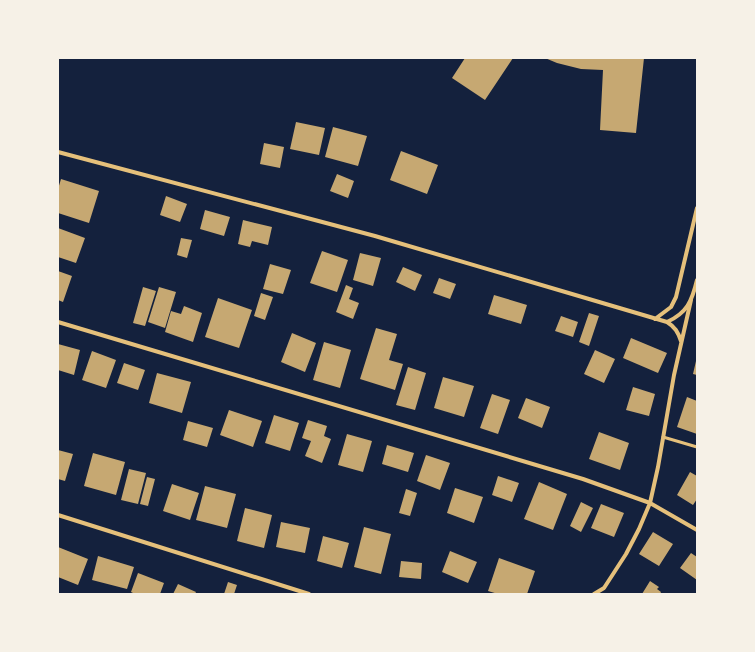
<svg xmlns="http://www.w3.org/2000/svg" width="755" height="652" font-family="Karla,sans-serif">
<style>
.building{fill:#c6a872}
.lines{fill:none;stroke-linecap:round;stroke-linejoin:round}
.service{stroke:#e5c07b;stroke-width:3}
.minor{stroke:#e5c07b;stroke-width:4}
</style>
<rect width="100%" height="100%" fill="#14213d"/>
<path class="building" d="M465,58H513L485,100L452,78Z
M545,58H644L636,133L600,130L603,70L581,69L557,63Z
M296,122L325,128L319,155L290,149Z
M333,127L367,136L358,166L325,157Z
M264,143L284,147L280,168L260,164Z
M401,151L438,165L427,194L390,180Z
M337,174L354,181L348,198L330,191Z
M61,179L99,191L89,223L58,213V189Z
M166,196L187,204L180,222L160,215Z
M205,210L230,217L224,236L200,229Z
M243,220L272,227L268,245L252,241L250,247L238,244Z
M58,228L85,238L76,263L58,257Z
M181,238L192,240L187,258L177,255Z
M322,251L348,260L337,292L310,283Z
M360,253L381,258L373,286L353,280Z
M270,264L291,270L283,294L263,289Z
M403,267L422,275L415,291L396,282Z
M58,271L72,276L63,302L58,300Z
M439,278L456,284L450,299L433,293Z
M346,285L353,288L349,299L359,303L353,319L336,312Z
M143,287L156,291L145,326L133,323Z
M159,287L176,292L165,328L148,322Z
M261,293L273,297L265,320L254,316Z
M494,295L527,305L521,324L488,314Z
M218,298L252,310L239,348L205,337Z
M184,306L202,313L193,342L165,332L171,311L181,314Z
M589,313L599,316L589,346L579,342Z
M561,316L578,322L573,337L555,331Z
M376,328L397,334L389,360L403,364L395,390L360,379Z
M292,333L316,343L305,372L281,362Z
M631,338L667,353L658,373L623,358Z
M324,342L351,350L340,388L313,380Z
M58,344L80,350L74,375L58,370Z
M595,350L615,359L604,383L584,374Z
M92,351L116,360L106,388L82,380Z
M696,361H697V375L693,374Z
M124,363L145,370L138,390L117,383Z
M408,367L426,373L415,410L396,405Z
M157,373L191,382L182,413L149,403Z
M443,377L474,386L464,417L434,408Z
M633,387L655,394L649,416L626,410Z
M492,394L510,400L498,434L480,428Z
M687,397L697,401V434L677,427Z
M526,398L550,407L542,428L518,418Z
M229,410L262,421L253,447L220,435Z
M274,415L299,423L290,451L265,443Z
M308,420L327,426L324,436L331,439L322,463L305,456L311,441L302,438Z
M188,421L213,428L207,447L183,440Z
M599,432L629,443L620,470L589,459Z
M347,434L372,441L363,472L338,465Z
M387,445L414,453L408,472L382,464Z
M58,450L73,454L65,481L58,479Z
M93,453L125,462L116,495L84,486Z
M426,455L450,463L440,490L417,481Z
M129,469L146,473L138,504L121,500Z
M690,472L697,476V499L693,505L677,495Z
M498,476L519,483L512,502L492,495Z
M147,477L155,479L148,506L140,504Z
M539,482L567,494L553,530L524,519Z
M172,484L199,493L190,520L163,511Z
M205,486L236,494L227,528L196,520Z
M455,488L483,497L474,523L447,513Z
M406,489L417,493L410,516L399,513Z
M581,502L593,508L581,532L570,526Z
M601,504L624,513L614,537L591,528Z
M245,508L272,515L264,548L237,541Z
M281,522L310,528L305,553L276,547Z
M364,527L391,534L381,574L354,567Z
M653,532L673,544L659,566L639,554Z
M323,536L349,543L342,568L317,561Z
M58,547L88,559L78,585L58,577Z
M450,551L477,562L468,583L442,572Z
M691,553L697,557V580L680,568Z
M98,556L134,567L127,589L92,580Z
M499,558L535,571L527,594H498L488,591Z
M401,561L422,563L421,579L399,577Z
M138,573L164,583L160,594H135L131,592Z
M650,581L659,587L657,589L661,592L660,594H642Z
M228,582L237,585L234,594H224Z
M178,584L196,592L195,594H173Z"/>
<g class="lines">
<path class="service" d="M663,437L697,447"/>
<path class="minor" d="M58,152L375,236L667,322C675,327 678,332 681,341
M655,319L671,307L676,297L697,208
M58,322L583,479L650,503L697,530
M667,322C687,313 692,301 697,280
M58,515L309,594
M594,594L604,588L626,554L639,529L650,503L658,467L674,375L691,300"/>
</g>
<rect width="755" height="652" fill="none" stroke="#f6f1e7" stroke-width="118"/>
</svg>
